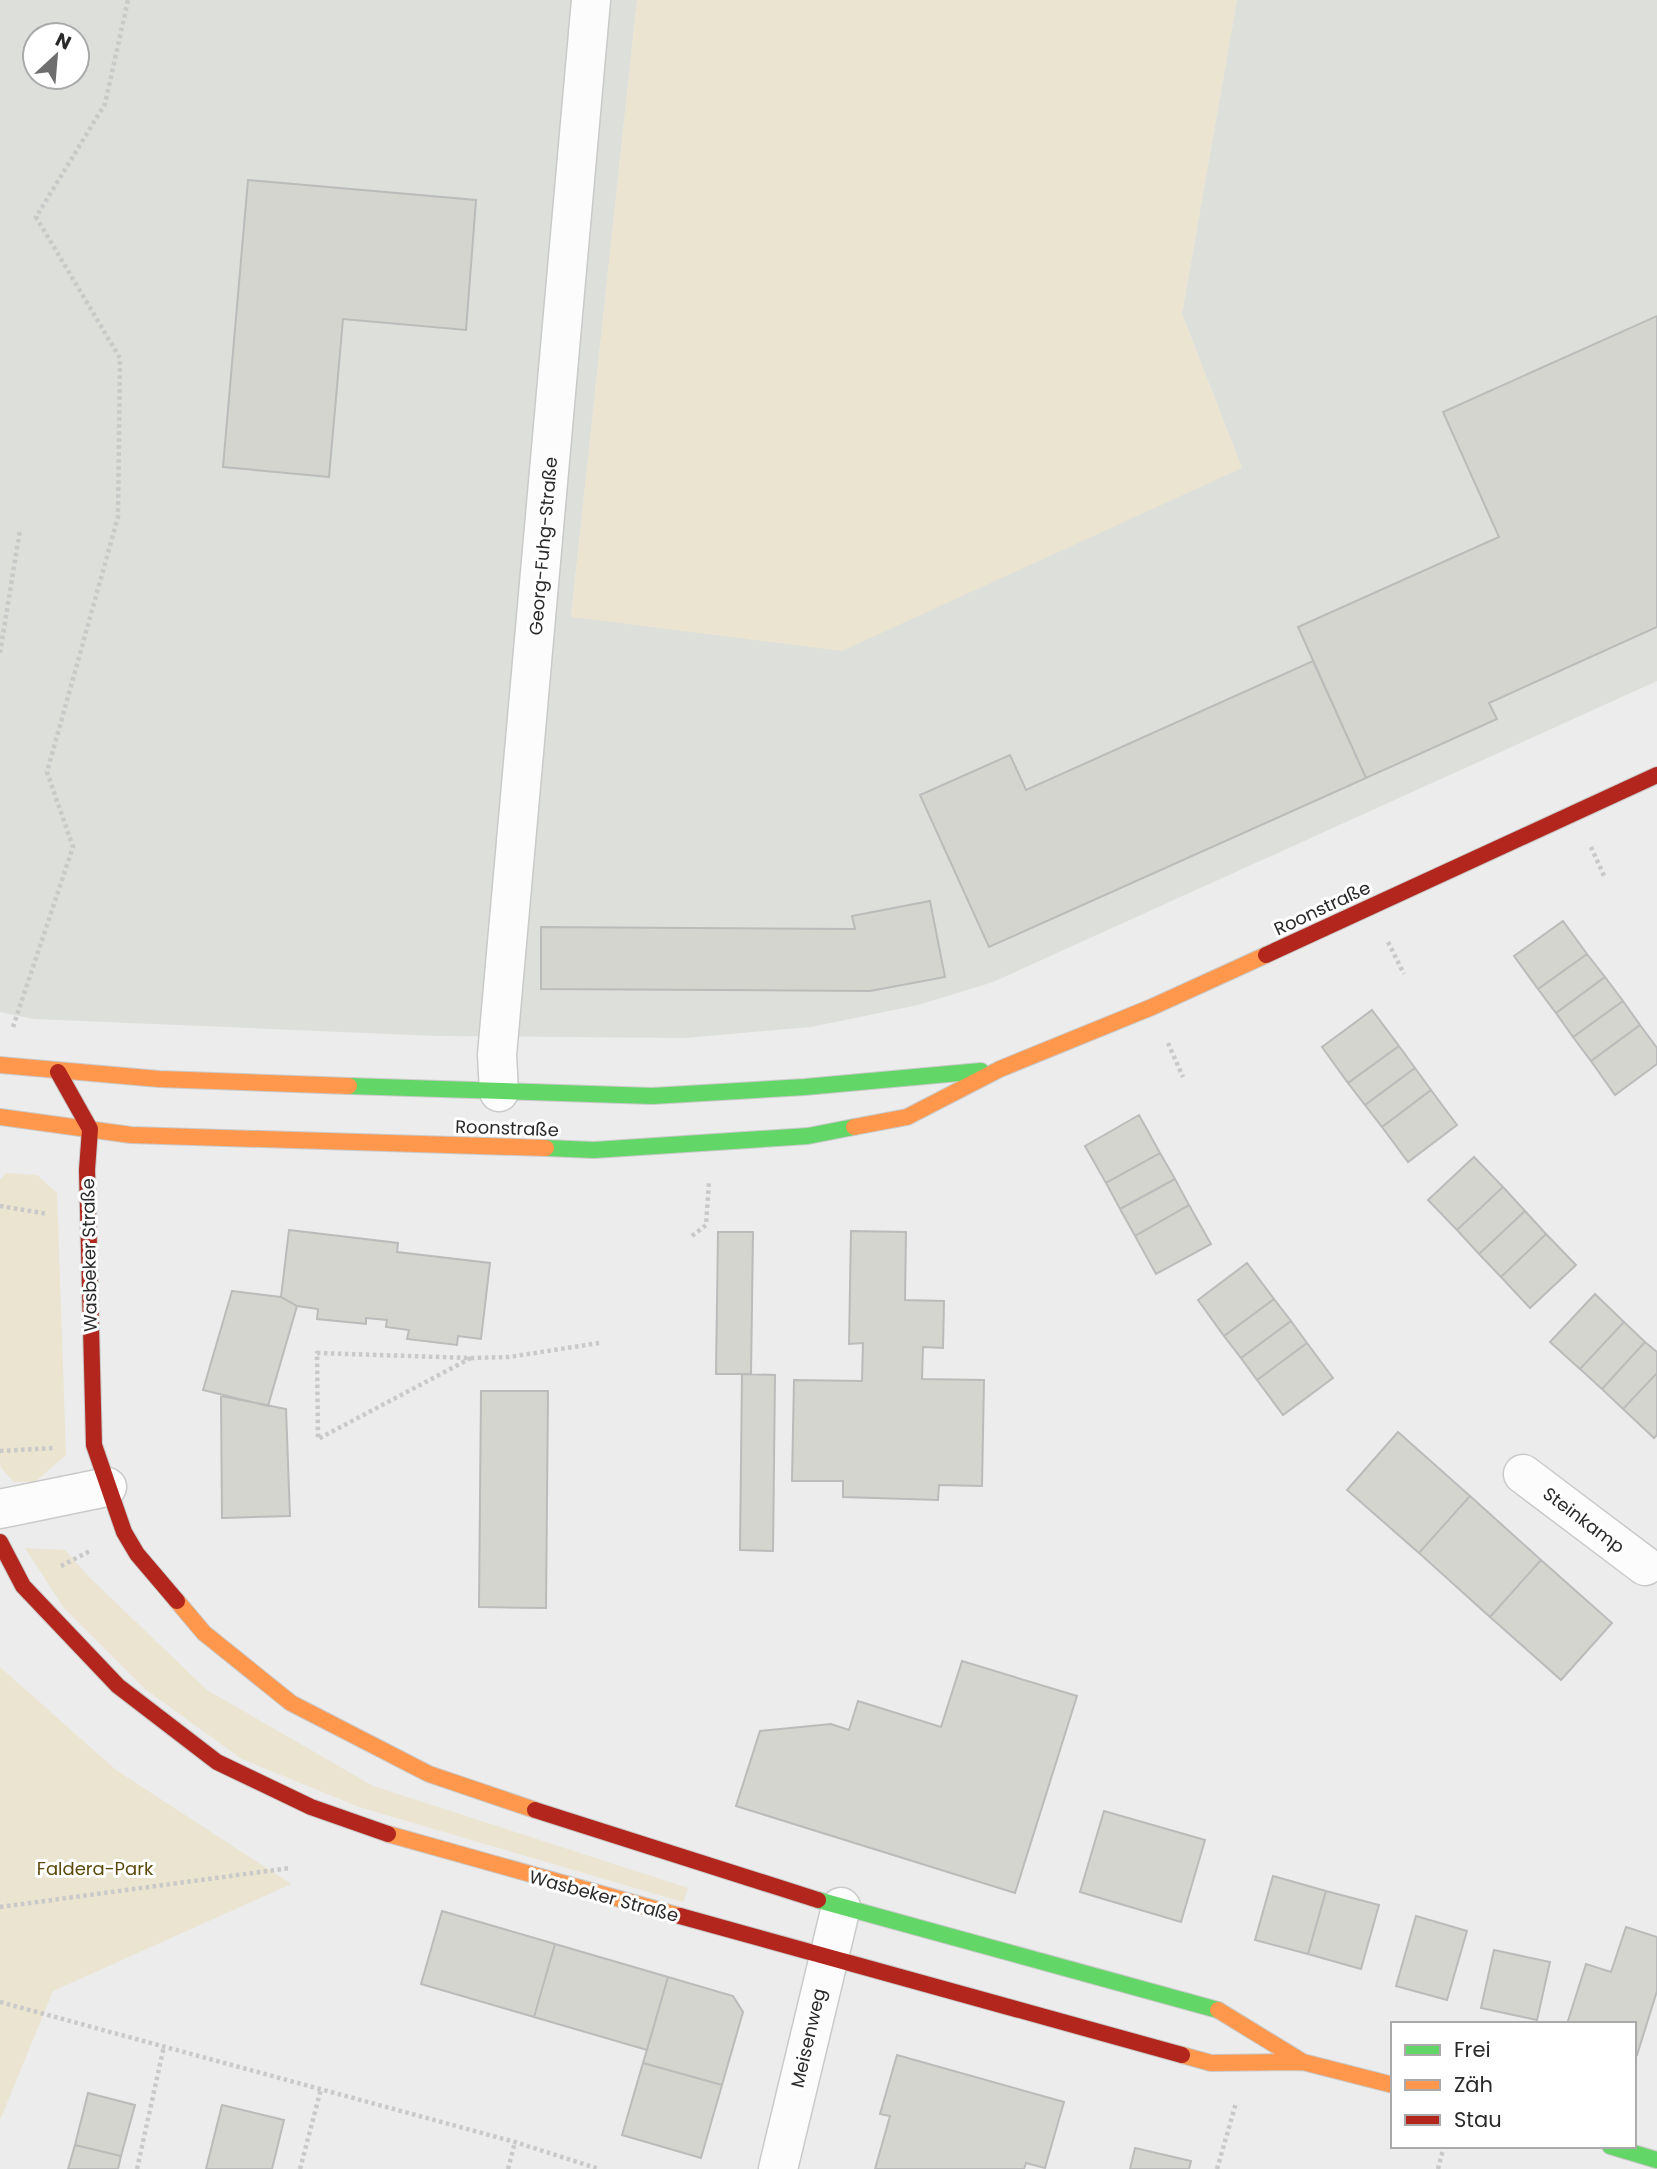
<svg xmlns="http://www.w3.org/2000/svg" width="1657" height="2169" font-family="Poppins,sans-serif">
<style>
.built{fill:#dcdfda;fill-rule:evenodd}
.green{fill:#eae4d1}
.building{fill:#d4d5ce;stroke:#babbba;stroke-width:2}
.lines{fill:none;stroke-linecap:round;stroke-linejoin:round}
.street-casing{stroke:#c9cac9;stroke-width:41}
.fast-casing{stroke:#c9cac9;stroke-width:18}
.slow-casing{stroke:#c9cac9;stroke-width:18}
.jam-casing{stroke:#c9cac9;stroke-width:18}
.path{stroke:#c8c9c8;stroke-width:4.5;stroke-dasharray:3.5 3.5;stroke-linecap:butt}
.street{stroke:#fcfcfc;stroke-width:38}
.fast{stroke:#63d668;stroke-width:16}
.slow{stroke:#ff974d;stroke-width:16}
.jam{stroke:#b3261e;stroke-width:16}
.labels{text-anchor:middle;dominant-baseline:central;stroke-width:6;stroke-linejoin:round;paint-order:stroke}
.street-label{font-size:18px;fill:#292a29;stroke:#fff}
.park-label{font-size:18px;fill:#5c4a0c;stroke:#fff}
</style>
<rect width="100%" height="100%" fill="#ebeceb"/>
<path class="built" d="M0,0H637L571,617L1242,468L1182,314L1237,0H1657V681L993,982L918,1005L811,1027L685,1038L438,1036L34,1019L0,1012ZM35,35H77V77H35Z"/>
<path class="green" d="M637,0H1237L1182,314L1242,468L842,651L571,617Z
M6,1173L37,1175L57,1193L66,1455L35,1482H14L1,1468L0,1461V1180Z
M25,1548L65,1550L91,1579L207,1690L373,1786L688,1888L683,1902L359,1807L242,1759L145,1689L64,1608Z
M0,1667L116,1770L291,1884L53,1991L0,2120Z"/>
<path class="building" d="M248,180L476,200L466,330L343,319L329,477L223,467Z
M1657,316V627L1489,703L1497,719L1366,778L1298,627L1499,537L1443,412Z
M1313,661L1366,778L989,947L920,795L1010,755L1026,790Z
M930,901L945,977L870,991L541,989V927L855,929L852,916Z
M1563,921L1587,954L1538,989L1514,956Z
M1587,954L1605,977L1556,1013L1538,989Z
M1605,977L1623,1001L1573,1037L1556,1013Z
M1623,1001L1640,1025L1591,1061L1573,1037Z
M1372,1010L1399,1046L1348,1083L1322,1047Z
M1640,1025L1657,1048V1064L1615,1095L1591,1061Z
M1399,1046L1415,1068L1365,1105L1348,1083Z
M1415,1068L1431,1090L1382,1127L1365,1105Z
M1431,1090L1457,1125L1408,1162L1382,1127Z
M1139,1115L1160,1153L1106,1183L1085,1146Z
M1160,1153L1175,1179L1120,1209L1106,1183Z
M1474,1157L1503,1187L1457,1230L1428,1200Z
M1175,1179L1189,1205L1135,1236L1120,1209Z
M1503,1187L1525,1211L1479,1254L1457,1230Z
M1189,1205L1211,1244L1156,1274L1135,1236Z
M1525,1211L1546,1234L1501,1277L1479,1254Z
M289,1230L398,1243L397,1252L490,1263L481,1339L458,1336L457,1345L407,1339L409,1330L386,1327L387,1320L366,1318V1324L317,1319L318,1309L297,1306L281,1297Z
M851,1231L906,1232L905,1300L944,1301L943,1348L923,1347L922,1379L984,1380L982,1486L939,1485L938,1500L843,1497V1481H792L794,1380L862,1381L863,1343L849,1344Z
M718,1232H753L751,1374H716Z
M1546,1234L1576,1265L1530,1308L1501,1277Z
M1247,1263L1274,1299L1224,1336L1198,1300Z
M232,1291L281,1297L297,1306L268,1406L203,1390Z
M1595,1294L1624,1322L1580,1369L1550,1342Z
M1274,1299L1291,1321L1241,1358L1224,1336Z
M1291,1321L1307,1343L1257,1380L1241,1358Z
M1624,1322L1645,1342L1602,1389L1580,1369Z
M1645,1342L1657,1352V1373L1623,1409L1602,1389Z
M1307,1343L1333,1378L1283,1415L1257,1380Z
M1657,1373V1435L1654,1438L1623,1409Z
M742,1374L775,1375L773,1551L740,1550Z
M481,1391H548L546,1608L479,1607Z
M221,1396L286,1409L290,1516L222,1518Z
M1398,1432L1470,1496L1419,1553L1347,1490Z
M1470,1496L1541,1560L1490,1617L1419,1553Z
M1541,1560L1612,1623L1561,1680L1490,1617Z
M962,1661L1077,1696L1015,1893L736,1806L760,1731L831,1724L849,1730L858,1701L941,1727Z
M1104,1811L1205,1840L1181,1922L1080,1892Z
M1273,1876L1326,1891L1308,1954L1255,1940Z
M1326,1891L1379,1905L1361,1969L1308,1954Z
M442,1911L555,1944L534,2017L421,1984Z
M1416,1916L1467,1931L1447,2000L1396,1986Z
M1626,1927L1657,1937V1991L1637,2055L1634,2054V2024H1567L1586,1964L1611,1972Z
M555,1944L668,1977L647,2050L534,2017Z
M1494,1950L1550,1962L1537,2020L1481,2008Z
M668,1977L733,1996L743,2012L722,2085L643,2063Z
M897,2055L1064,2102L1045,2168L1026,2163L1024,2169H875L890,2116L880,2114Z
M643,2063L722,2085L701,2158L622,2135Z
M88,2093L135,2105L121,2156L75,2145Z
M222,2105L284,2120L272,2169H206Z
M75,2145L121,2156L118,2169H68Z
M1135,2148L1191,2161L1189,2169H1130Z"/>
<g class="lines">
<g class="street-casing">
<path id="street" d="M499,1092L497,1055L591,0
M1523,1474L1645,1566
M0,1509L107,1487
M778,2169L841,1907"/>
</g>
<g class="fast-casing">
<path id="fast" d="M349,1086L652,1096L805,1087L981,1071
M546,1148L594,1150L808,1136L854,1127
M818,1900L1218,2010
M1610,2146L1657,2160"/>
</g>
<g class="slow-casing">
<path id="slow" d="M0,1065L159,1079L349,1086
M0,1117L131,1135L546,1148
M854,1127L907,1117L1000,1069L1152,1007L1266,955
M177,1601L204,1633L291,1703L429,1774L535,1810
M388,1834L680,1916
M1218,2010L1303,2062
M1182,2055L1211,2063L1303,2062L1393,2085"/>
</g>
<g class="jam-casing">
<path id="jam" d="M1266,955L1657,775
M58,1072L90,1129L87,1170L94,1445L124,1532L137,1554L177,1601
M0,1542L23,1586L118,1686L217,1762L311,1807L388,1834
M535,1810L818,1900
M680,1916L1182,2055"/>
</g>
<path class="path" d="M0,653L20,530
M1591,847L1605,878
M1388,942L1404,974
M13,1027L73,847L47,772L118,517L120,358L36,217L105,104L128,0
M1168,1043L1183,1077
M0,1206L48,1214
M692,1236L706,1225L709,1182
M471,1358L318,1439L317,1353L471,1358L509,1357L599,1343
M0,1451L54,1448
M61,1566L90,1551
M0,1907L290,1868
M0,2002L515,2142L599,2169
M137,2169L164,2046
M300,2169L321,2089
M508,2169L515,2142
M1217,2169L1236,2103
M1438,2169L1444,2146"/>
<use href="#street" class="street"/>
<use href="#fast" class="fast"/>
<use href="#slow" class="slow"/>
<use href="#jam" class="jam"/>
</g>
<g class="labels">
<g class="street-label">
<text transform="translate(543 546) rotate(-85)">Georg-Fuhg-Straße</text>
<text transform="translate(1322 908) rotate(-25)">Roonstraße</text>
<text transform="translate(507 1128) rotate(2)">Roonstraße</text>
<text transform="translate(89 1255) rotate(-91)">Wasbeker Straße</text>
<text transform="translate(1584 1520) rotate(37)">Steinkamp</text>
<text transform="translate(604 1896) rotate(15)">Wasbeker Straße</text>
<text transform="translate(808 2038) rotate(-77)">Meisenweg</text>
</g>
<g class="park-label">
<text x="95" y="1868">Faldera-Park</text>
</g>
</g>
<rect x="1391" y="2022" width="245" height="126" fill="#ffffff" stroke="#a9aaa9" stroke-width="2"/>
<rect x="1405" y="2045" width="35" height="10" fill="#63d668" stroke="#a9aaa9" stroke-width="2"/>
<text x="1454" y="2057" font-size="21" fill="#292a29">Frei</text>
<rect x="1405" y="2080" width="35" height="10" fill="#ff974d" stroke="#a9aaa9" stroke-width="2"/>
<text x="1454" y="2092" font-size="21" fill="#292a29">Zäh</text>
<rect x="1405" y="2115" width="35" height="10" fill="#b3261e" stroke="#a9aaa9" stroke-width="2"/>
<text x="1454" y="2127" font-size="21" fill="#292a29">Stau</text>
<g transform="translate(56 56) rotate(26)"><circle r="33" fill="#ffffff" stroke="#a9aaa9" stroke-width="2"/>
<path d="M0-5L12 26L0 18L-12 26Z" fill="#6d6e6d"/>
<text y="-10" font-size="19" font-weight="bold" text-anchor="middle" fill="#292a29">N</text>
</g>
</svg>
